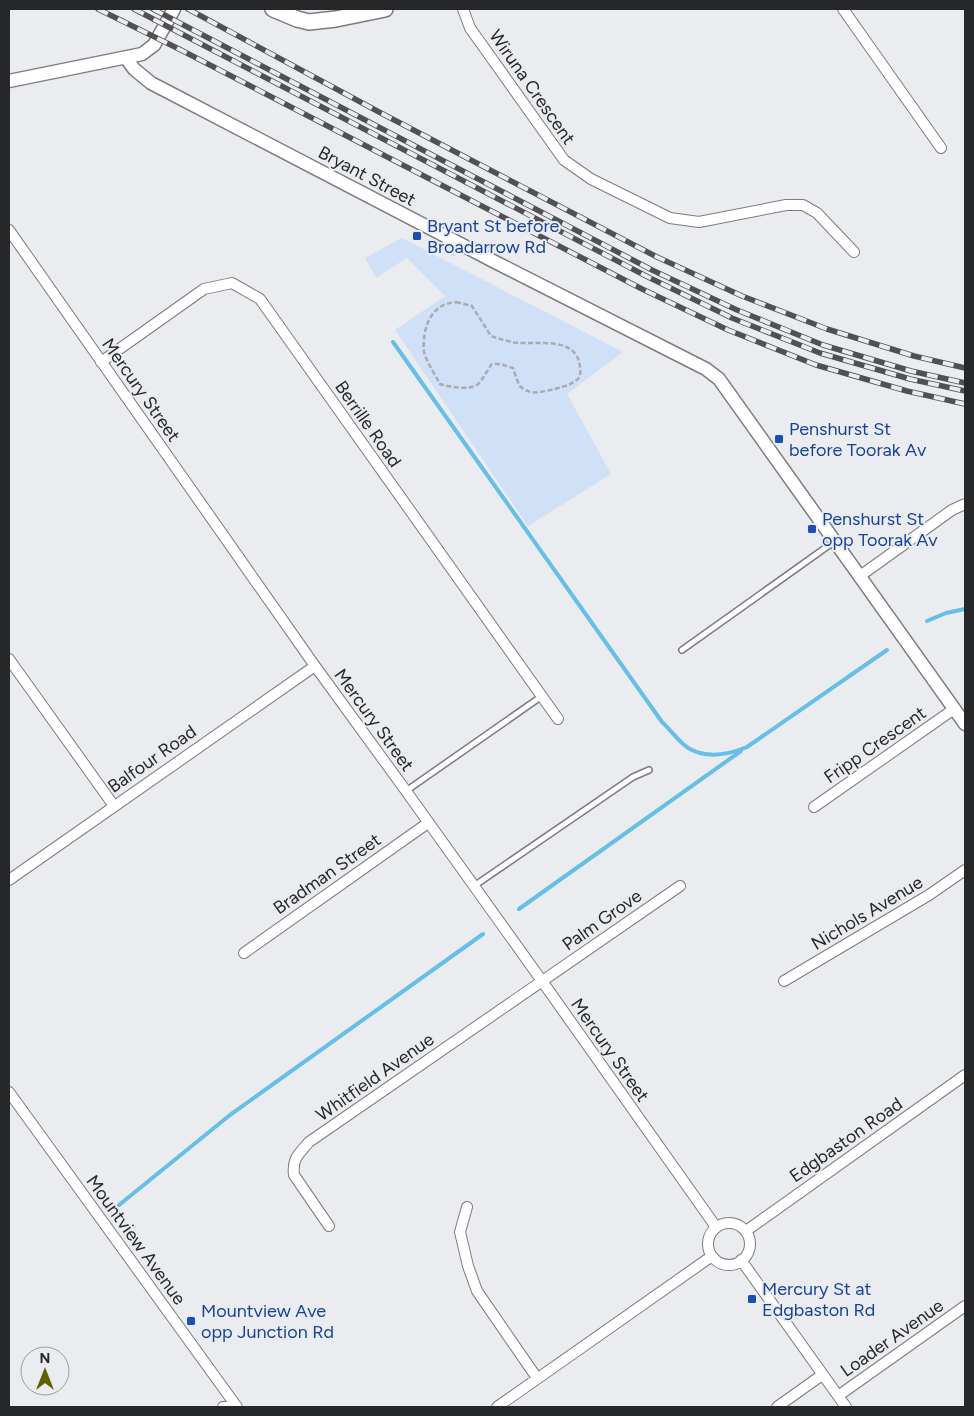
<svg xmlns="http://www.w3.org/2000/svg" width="974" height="1416" font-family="Figtree,sans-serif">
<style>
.green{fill:#d0e0f6}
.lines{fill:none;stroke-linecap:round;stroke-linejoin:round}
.stream{stroke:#67bee6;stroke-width:4}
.service-casing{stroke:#7a7c7f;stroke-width:8}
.minor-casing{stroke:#7a7c7f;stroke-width:12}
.tertiary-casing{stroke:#7a7c7f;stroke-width:15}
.secondary-casing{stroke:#7a7c7f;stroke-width:18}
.path{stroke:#a9abad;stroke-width:2.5;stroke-dasharray:5 2.5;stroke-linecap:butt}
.service{stroke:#fff;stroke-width:5}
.minor{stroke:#fff;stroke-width:10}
.tertiary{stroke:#fff;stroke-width:12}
.secondary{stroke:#fff;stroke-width:15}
.rail-casing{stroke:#505153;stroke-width:5.5}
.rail{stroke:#eaecef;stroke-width:4;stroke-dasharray:11;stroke-linecap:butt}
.transit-dot{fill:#1a4fb4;stroke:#eaecef;stroke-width:2}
.labels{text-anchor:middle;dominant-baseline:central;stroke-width:4;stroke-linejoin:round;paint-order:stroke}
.street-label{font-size:18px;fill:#262728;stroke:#eaecef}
.transit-label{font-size:18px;fill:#164399;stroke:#eaecef;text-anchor:start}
</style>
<rect width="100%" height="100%" fill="#eaecef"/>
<path class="green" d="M402,238L623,352L567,394L611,474L528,526L395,330L445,296L407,258L376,278L365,258Z"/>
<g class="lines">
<path class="stream" d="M393,342L662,722C671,730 680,744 690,749C708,759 730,754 747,747
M927,621L946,613L965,609
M747,747L887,650
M519,909L741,751
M119,1205L230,1115L483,934"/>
<g class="service-casing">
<path id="service" d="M682,650L835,541
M406,791L542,696
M474,886L633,777L649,770"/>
</g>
<g class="minor-casing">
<path id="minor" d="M463,9L470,28L564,160L591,179L670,218L699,222L786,205H803L817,213L854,252
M843,9L941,148
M9,230L315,666L406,791L542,981L716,1227
M101,362L204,289L232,283L260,299L558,719
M860,576L952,510L965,504
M9,659L114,806
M814,807L954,709
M9,880L315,666
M244,953L428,823
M784,981L929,895L965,870
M9,1092L237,1407
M467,1207L460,1232L468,1266L477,1291L537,1378
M708 1244a21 21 0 1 1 42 0a21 21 0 1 1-42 0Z
M329,1226L294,1175C292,1158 299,1154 309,1142L680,886
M746,1231L965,1075
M741,1260L846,1407
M838,1396L965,1306
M223,1407L235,1405
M497,1407L712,1256
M777,1407L822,1375"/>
</g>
<g class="tertiary-casing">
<path id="tertiary" d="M126,58L134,69L151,83L497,263L706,369L719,379L965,724
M9,81L142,54L154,45L174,9"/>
</g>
<g class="secondary-casing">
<path id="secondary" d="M273,9L297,19L309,22L336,19L385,9"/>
</g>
<path class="path" d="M456,302L472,306L491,336C500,339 509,342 519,343C545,344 584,336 580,377C572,385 565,386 555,389C543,391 531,397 520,386C517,382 515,373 513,368L500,364H492C487,370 483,380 477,385C469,390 449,387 440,384C435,374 427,363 424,352C423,346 424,339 425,332C429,315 437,304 456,302Z"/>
<use href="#service" class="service"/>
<use href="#minor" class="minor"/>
<use href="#tertiary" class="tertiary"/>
<use href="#secondary" class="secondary"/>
<g class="rail-casing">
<path id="rail" d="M98,9L181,50L642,289L728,330L816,365L907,391L965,404
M134,9L648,277L732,318L820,353L910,379L965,391
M153,9L652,270L737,310L823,345L911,371L965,383
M188,9L379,112L657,257L742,296L827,329L914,356L965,368"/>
</g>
<use href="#rail" class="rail"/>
</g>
<g class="transit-dot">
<rect x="412" y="231" width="10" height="10" rx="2.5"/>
<rect x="774" y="434" width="10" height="10" rx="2.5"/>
<rect x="807" y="524" width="10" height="10" rx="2.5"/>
<rect x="747" y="1294" width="10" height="10" rx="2.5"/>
<rect x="186" y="1316" width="10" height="10" rx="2.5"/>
</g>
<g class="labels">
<g class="street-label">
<text transform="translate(532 87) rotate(55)">Wiruna Crescent</text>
<text transform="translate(367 176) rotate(28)">Bryant Street</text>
<text transform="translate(141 390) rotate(55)">Mercury Street</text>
<text transform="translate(368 424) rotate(55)">Berrille Road</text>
<text transform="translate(374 720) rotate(54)">Mercury Street</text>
<text transform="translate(875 745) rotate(-35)">Fripp Crescent</text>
<text transform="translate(152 759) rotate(-35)">Balfour Road</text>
<text transform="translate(327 874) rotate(-35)">Bradman Street</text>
<text transform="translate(867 913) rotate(-31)">Nichols Avenue</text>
<text transform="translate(602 920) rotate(-35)">Palm Grove</text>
<text transform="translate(610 1050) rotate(55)">Mercury Street</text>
<text transform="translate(375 1077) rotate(-35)">Whitfield Avenue</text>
<text transform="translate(846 1140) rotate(-35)">Edgbaston Road</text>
<text transform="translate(136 1240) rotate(54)">Mountview Avenue</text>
<text transform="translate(892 1338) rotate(-35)">Loader Avenue</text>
</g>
<g class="transit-label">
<text x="427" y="226">Bryant St before<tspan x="427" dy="21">Broadarrow Rd</tspan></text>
<text x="789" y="429">Penshurst St<tspan x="789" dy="21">before Toorak Av</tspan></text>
<text x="822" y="519">Penshurst St<tspan x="822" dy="21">opp Toorak Av</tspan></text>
<text x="762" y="1289">Mercury St at<tspan x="762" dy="21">Edgbaston Rd</tspan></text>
<text x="201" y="1311">Mountview Ave<tspan x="201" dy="21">opp Junction Rd</tspan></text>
</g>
</g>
<rect width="974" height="1416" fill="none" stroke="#262728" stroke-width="20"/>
<g transform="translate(45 1371)"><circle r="24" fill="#eaecef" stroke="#9c9d9f"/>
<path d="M0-4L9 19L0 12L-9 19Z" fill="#5e6300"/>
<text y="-8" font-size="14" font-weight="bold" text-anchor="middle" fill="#262728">N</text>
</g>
</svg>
